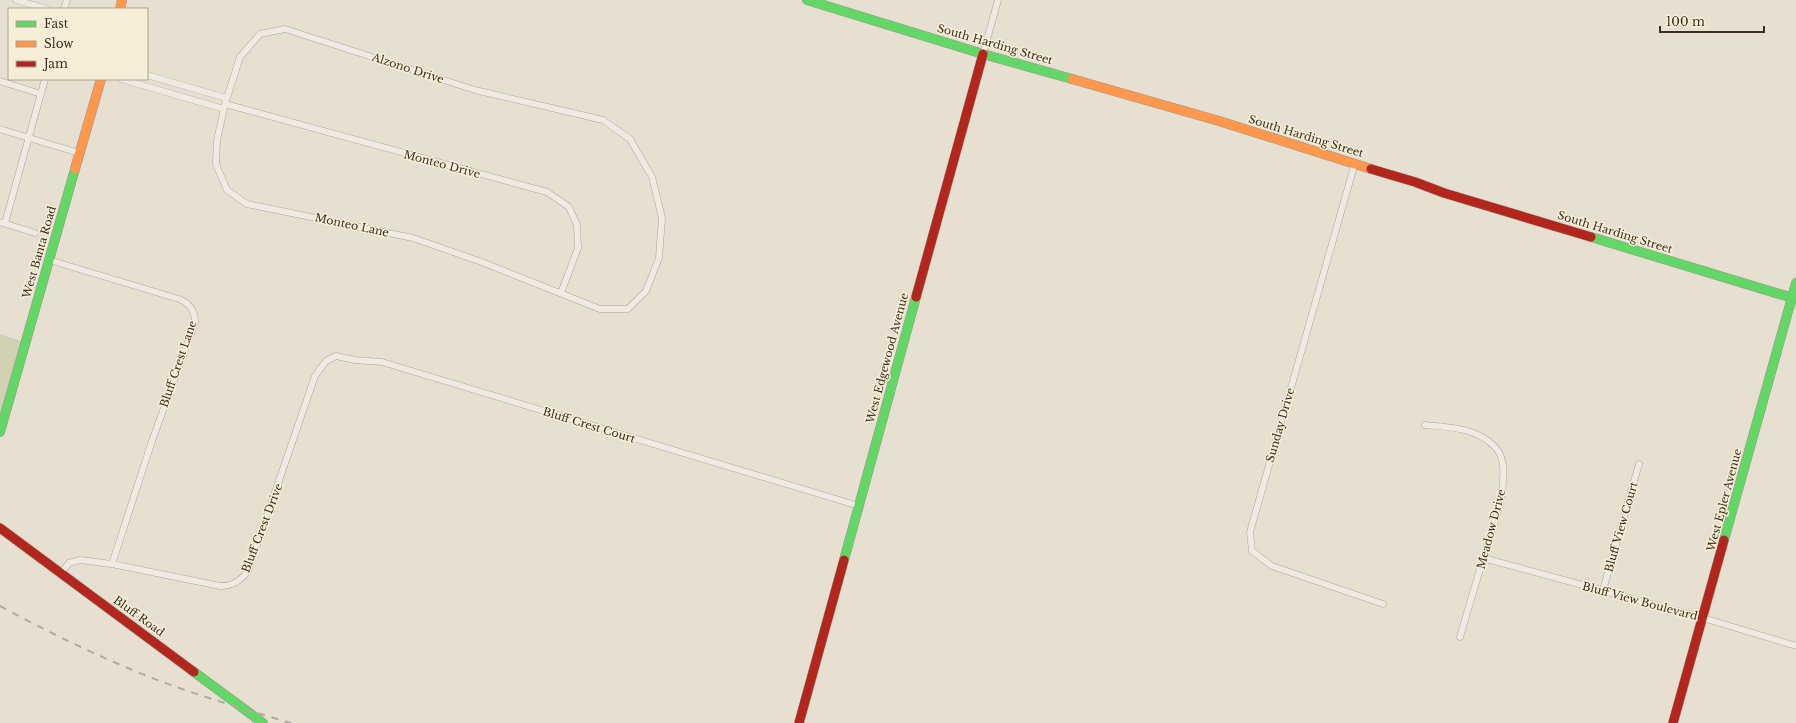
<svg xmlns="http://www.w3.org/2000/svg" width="1796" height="723" font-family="'Libre Baskerville',serif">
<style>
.cemetery{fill:#d1d1b3}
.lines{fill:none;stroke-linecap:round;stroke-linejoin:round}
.street-casing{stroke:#ada599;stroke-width:7}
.fast-casing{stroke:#9c958a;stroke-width:10}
.slow-casing{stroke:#9c958a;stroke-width:10}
.jam-casing{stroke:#9c958a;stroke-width:10}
.street{stroke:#efebe3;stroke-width:6}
.fast{stroke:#63d668;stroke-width:9}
.slow{stroke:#ff974d;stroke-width:9}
.jam{stroke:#b3261e;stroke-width:9}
.rail{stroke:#afaaa2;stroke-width:2;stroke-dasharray:7 7;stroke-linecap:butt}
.labels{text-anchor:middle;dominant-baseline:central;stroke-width:3;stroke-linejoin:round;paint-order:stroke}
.street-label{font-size:11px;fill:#3d2e20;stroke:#f7eed8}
</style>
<rect width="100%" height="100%" fill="#e7e0d1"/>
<path class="cemetery" d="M0,334L21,341L0,416Z"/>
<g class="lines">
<g class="street-casing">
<path id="street" d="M16,0L47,9
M64,9L67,0
M285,29L475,90L603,120L630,139L652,177L662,218L659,258L646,291L628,309H600L479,261L413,238L247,204L227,190L216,164L217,140L225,104L240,57L260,34Z
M983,54L998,0
M147,75L226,98
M121,79L224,109
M0,81L41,94
M225,104L547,192L569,207L577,225L578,248L561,293
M0,129L79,153
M1355,163L1250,532L1252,551L1272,566L1383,604
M0,222L35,233
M5,223L45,79
M49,260L179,299C189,303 195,311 195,322L152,441L112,564
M1425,425C1449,427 1477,428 1495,447C1503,455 1504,469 1503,479C1503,501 1494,523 1488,544C1478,575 1469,606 1460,637
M1483,558L1703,618L1796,646
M61,573L69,563L80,560L112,564L220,586C233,586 240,581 248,571L315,376L326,361L336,356L355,360L382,362L859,506
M1603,590L1639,464"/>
</g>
<g class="fast-casing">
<path id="fast" d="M807,0L983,54L1072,79
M1591,237L1796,299
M0,432L75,169
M1724,540L1796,283
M844,560L916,297
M194,672L263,723"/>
</g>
<g class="slow-casing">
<path id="slow" d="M120,9L122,0
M1072,79L1219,121L1371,169
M75,169L101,79"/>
</g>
<g class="jam-casing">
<path id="jam" d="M1371,169L1415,182L1444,193L1591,237
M916,297L983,54
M0,528L194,672
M799,723L844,560
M1673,723L1724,540"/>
</g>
<use href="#street" class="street"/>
<use href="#fast" class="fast"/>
<use href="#slow" class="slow"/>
<use href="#jam" class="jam"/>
<path class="rail" d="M0,606C52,634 105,660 160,681C203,697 247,710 291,723"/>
</g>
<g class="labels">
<g class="street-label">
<text transform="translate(995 44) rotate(16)">South Harding Street</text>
<text transform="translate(408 68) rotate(18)">Alzono Drive</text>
<text transform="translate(1306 136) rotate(17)">South Harding Street</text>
<text transform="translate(442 164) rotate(15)">Monteo Drive</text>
<text transform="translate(352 225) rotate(12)">Monteo Lane</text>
<text transform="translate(1615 232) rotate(17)">South Harding Street</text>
<text transform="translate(39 252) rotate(-74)">West Banta Road</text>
<text transform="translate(887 358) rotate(-75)">West Edgewood Avenue</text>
<text transform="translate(178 364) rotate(-71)">Bluff Crest Lane</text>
<text transform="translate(589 425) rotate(17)">Bluff Crest Court</text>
<text transform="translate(1280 425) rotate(-74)">Sunday Drive</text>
<text transform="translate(1724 500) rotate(-75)">West Epler Avenue</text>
<text transform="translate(1621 527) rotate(-74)">Bluff View Court</text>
<text transform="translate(262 528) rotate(-69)">Bluff Crest Drive</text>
<text transform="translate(1491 529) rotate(-75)">Meadow Drive</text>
<text transform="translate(1640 601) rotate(15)">Bluff View Boulevard</text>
<text transform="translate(139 616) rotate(36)">Bluff Road</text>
</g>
</g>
<rect x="8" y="8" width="140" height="72" fill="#f7eed8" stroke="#ada18e"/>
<rect x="16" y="21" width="20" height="6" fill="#63d668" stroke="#ada18e"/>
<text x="44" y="28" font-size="12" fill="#3d2e20">Fast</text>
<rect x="16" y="41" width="20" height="6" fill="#ff974d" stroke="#ada18e"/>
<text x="44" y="48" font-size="12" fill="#3d2e20">Slow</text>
<rect x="16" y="61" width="20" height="6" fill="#b3261e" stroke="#ada18e"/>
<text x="44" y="68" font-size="12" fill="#3d2e20">Jam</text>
<path d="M1660 26v6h104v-6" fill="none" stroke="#3d2e20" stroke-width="2"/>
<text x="1666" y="26" font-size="12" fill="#3d2e20" stroke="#f7eed8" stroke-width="3" paint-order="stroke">100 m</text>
</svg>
